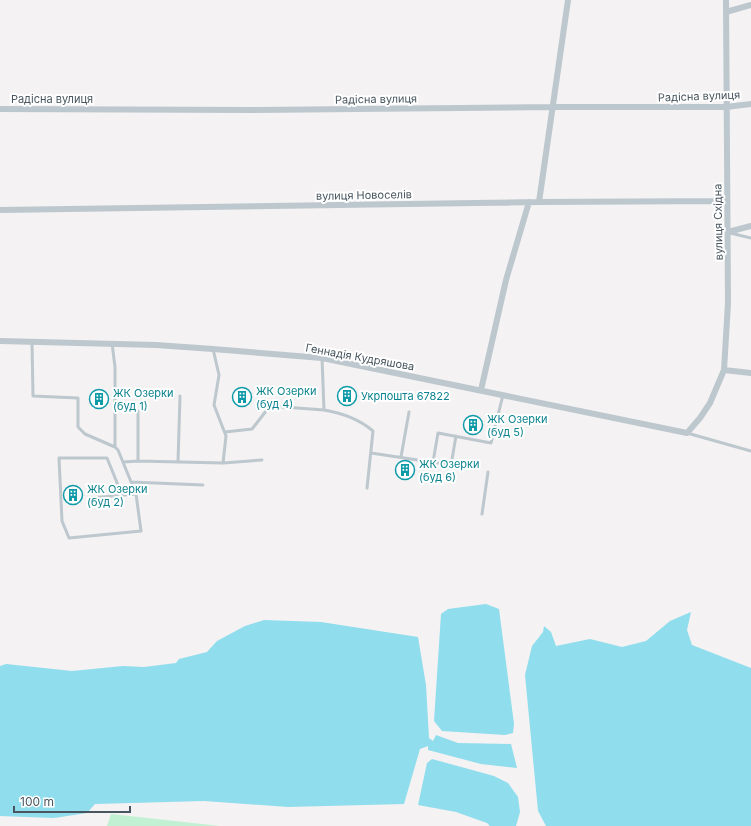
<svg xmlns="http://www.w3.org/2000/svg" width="751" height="826" font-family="Inter,sans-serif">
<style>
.green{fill:#c2f0d2}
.water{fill:#8fdded}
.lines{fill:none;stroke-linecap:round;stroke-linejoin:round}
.lane{stroke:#bdc7ce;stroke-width:3}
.street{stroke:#bdc7ce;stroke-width:6}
.labels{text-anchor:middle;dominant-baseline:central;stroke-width:4;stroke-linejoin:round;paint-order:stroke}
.street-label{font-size:11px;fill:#49565f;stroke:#fff}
.culture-label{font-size:11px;fill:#0d838f;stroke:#fff;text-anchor:start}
</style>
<rect width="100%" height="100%" fill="#f4f2f2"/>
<path class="green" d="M111,814L220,826H230H107Z"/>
<path class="water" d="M486,604L499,609L514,724L513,733L505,735L442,731L434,721L441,614L448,609Z
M691,612L687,630L692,645L751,668V826H546L538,811L525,675L532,646L543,632L544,626L551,632L556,646L590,639L622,647L646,641L670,621Z
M264,620L321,622L418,637L426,685L429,738L433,741L436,735L458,743L511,744L517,768L481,764L428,750V746L420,749L404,804L288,807L204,801L95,804L87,813L54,818L0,816V666L6,664L72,671L123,666L144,667L176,663L179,659L207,652L217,641L245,626Z
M432,759L494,776L508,783L518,797L520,812L516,826H490L487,823L456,812L418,805L427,763Z"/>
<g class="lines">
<path class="lane" d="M730,233L751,238
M32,342L33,396L78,398V427L85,434L115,447
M112,343L115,367V447L118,450L136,494L141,531L69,538L62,521L59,458H107L122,495
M213,349L219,375L214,405L226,436L223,463
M322,358L324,410C342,413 359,419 373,431L367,488
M225,432L252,429L270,406L324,410
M687,433L751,451
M371,453L451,465L456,436
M401,457L409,412
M138,461V411
M123,462L138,461L223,463L262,460
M178,462L180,396
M433,462L438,433L491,443L503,395
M131,482L203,485
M90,498L136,494
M482,514L488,472"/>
<path class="street" d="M726,12L751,5
M0,109L251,110L554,107H726L751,104
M539,202L568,0
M0,210L539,202L727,201
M728,232L751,226
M0,341L156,345L213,349L322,358L687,433L700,418L710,403L724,370L728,303L726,0
M724,370L751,373
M481,390L506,280L529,202"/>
</g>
<defs>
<g id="building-ring" transform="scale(1)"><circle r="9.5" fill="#fff" stroke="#0f9aa8" stroke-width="1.5"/><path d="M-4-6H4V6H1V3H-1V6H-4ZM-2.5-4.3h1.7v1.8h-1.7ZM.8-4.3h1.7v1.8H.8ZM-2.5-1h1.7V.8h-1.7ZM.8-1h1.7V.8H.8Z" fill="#0f9aa8"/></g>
</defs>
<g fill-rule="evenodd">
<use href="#building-ring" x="347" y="396"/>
<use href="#building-ring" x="242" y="397"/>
<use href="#building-ring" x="99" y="399"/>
<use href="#building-ring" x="473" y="425"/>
<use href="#building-ring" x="405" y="470"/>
<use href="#building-ring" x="73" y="495"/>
</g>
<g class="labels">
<g class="street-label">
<text transform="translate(699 96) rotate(-2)">Радісна вулиця</text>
<text x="52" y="99">Радісна вулиця</text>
<text transform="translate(376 99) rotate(-1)">Радісна вулиця</text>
<text transform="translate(364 195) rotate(-1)">вулиця Новоселів</text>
<text transform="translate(718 222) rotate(-91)">вулиця Східна</text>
<text transform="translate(360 357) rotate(10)">Геннадія Кудряшова</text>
</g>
<g class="culture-label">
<text x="256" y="391">ЖК Озерки<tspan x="256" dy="13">(буд 4)</tspan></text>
<text x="113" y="393">ЖК Озерки<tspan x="113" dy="13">(буд 1)</tspan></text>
<text x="361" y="396">Укрпошта 67822</text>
<text x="487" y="419">ЖК Озерки<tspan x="487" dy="13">(буд 5)</tspan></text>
<text x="419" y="464">ЖК Озерки<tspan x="419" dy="13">(буд 6)</tspan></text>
<text x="87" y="489">ЖК Озерки<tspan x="87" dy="13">(буд 2)</tspan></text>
</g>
</g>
<path d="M14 806v6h116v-6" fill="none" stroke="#49565f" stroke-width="2"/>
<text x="20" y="806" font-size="12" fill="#49565f" stroke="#ffffff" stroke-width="3" paint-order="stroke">100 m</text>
</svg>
